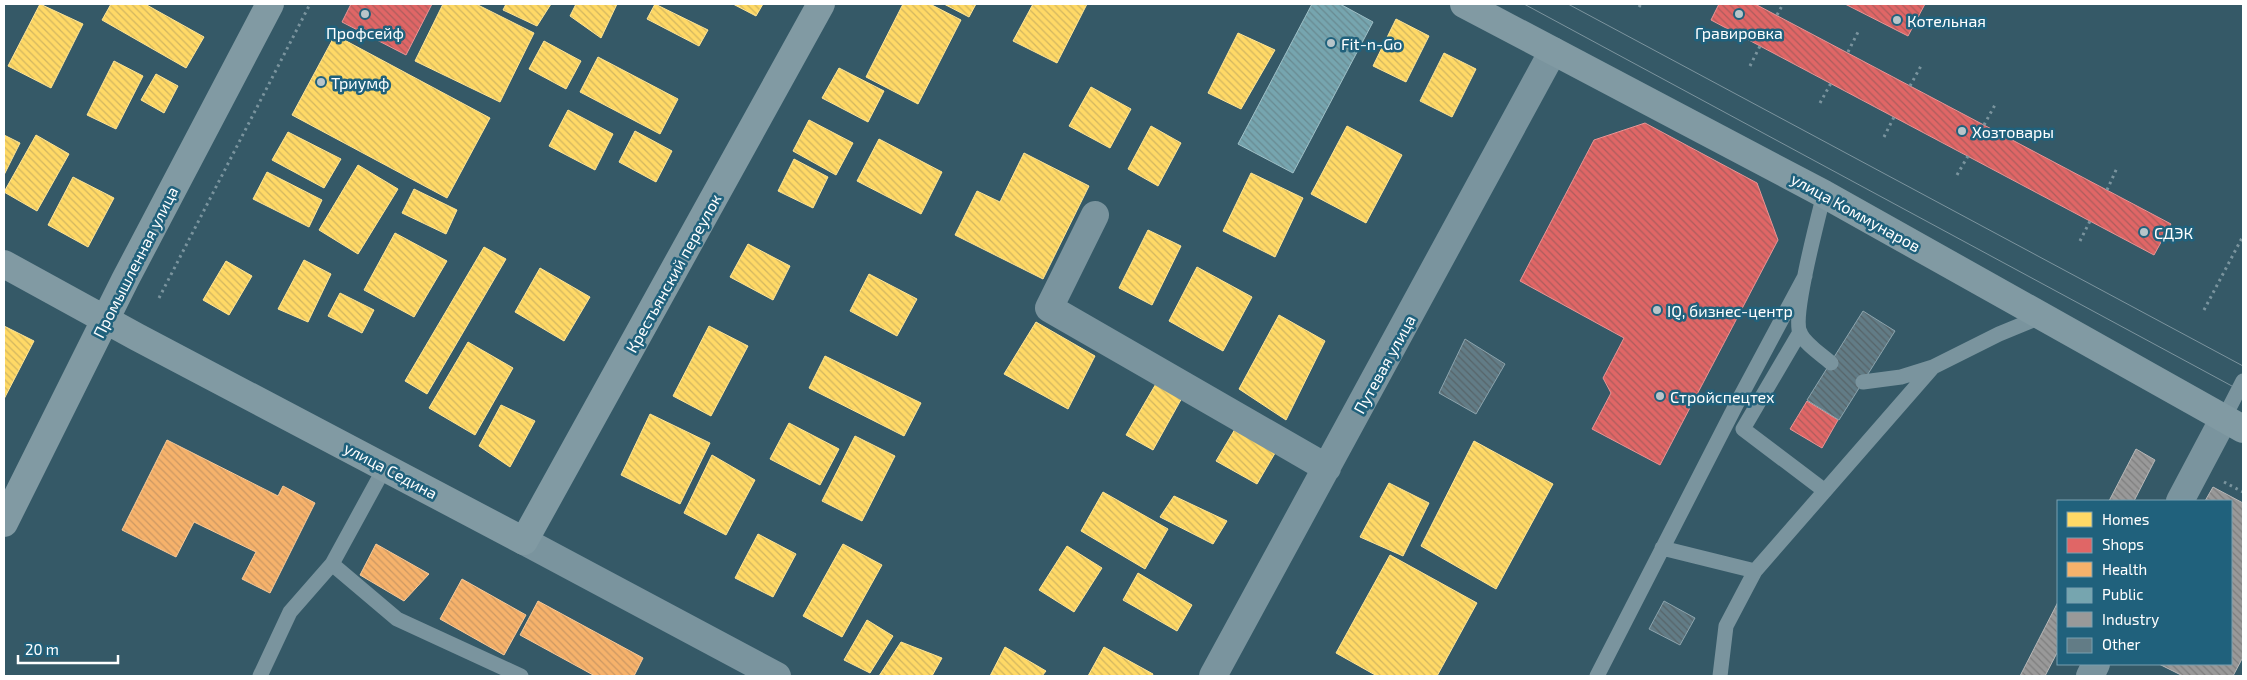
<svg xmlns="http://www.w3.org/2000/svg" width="2247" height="680" font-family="'Exo 2',sans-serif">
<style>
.homes{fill:url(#homes-back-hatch);stroke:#ffe494}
.shops{fill:url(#shops-back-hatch);stroke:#e99494}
.health{fill:url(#health-back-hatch);stroke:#f9c997}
.public{fill:url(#public-back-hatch);stroke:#9fc0c7}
.industry{fill:url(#industry-back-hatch);stroke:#b8b8b8}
.building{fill:url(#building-back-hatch);stroke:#8da4ad}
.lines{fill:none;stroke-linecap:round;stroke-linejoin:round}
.path{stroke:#7a949e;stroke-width:3;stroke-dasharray:2.5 4;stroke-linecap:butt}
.lane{stroke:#7a949e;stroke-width:15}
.street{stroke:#7a949e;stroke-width:28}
.secondary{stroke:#819aa3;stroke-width:28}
.tram{stroke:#7c949e;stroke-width:1}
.poi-dot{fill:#b8c5ca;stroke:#20617c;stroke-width:2}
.labels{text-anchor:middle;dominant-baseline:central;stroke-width:5;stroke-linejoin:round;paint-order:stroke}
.poi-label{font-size:16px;fill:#fff;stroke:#20617c;text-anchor:start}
.street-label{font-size:16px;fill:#fff;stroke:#20617c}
</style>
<defs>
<pattern id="homes-back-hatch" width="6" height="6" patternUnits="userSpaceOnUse" patternTransform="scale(1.25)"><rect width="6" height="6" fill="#ffd966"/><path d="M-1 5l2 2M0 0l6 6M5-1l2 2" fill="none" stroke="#d2b660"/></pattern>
<pattern id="shops-back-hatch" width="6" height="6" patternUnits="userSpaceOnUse" patternTransform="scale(1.25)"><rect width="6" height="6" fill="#e06666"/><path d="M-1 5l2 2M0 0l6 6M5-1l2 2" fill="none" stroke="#ac5d5d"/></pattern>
<pattern id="health-back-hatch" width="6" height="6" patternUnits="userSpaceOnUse" patternTransform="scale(1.25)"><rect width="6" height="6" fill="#f6b26b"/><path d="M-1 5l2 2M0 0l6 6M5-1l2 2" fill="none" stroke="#cc9863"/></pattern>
<pattern id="public-back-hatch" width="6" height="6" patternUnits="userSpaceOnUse" patternTransform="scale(1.25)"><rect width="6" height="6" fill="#76a5af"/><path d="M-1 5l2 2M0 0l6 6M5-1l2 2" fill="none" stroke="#698a91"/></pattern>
<pattern id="industry-back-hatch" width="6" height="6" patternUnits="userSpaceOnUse" patternTransform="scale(1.25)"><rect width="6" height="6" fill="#999"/><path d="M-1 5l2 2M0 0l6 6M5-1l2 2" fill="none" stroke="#7e7e7e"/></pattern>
<pattern id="building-back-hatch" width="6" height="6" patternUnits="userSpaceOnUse" patternTransform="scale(1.25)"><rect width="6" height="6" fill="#627c86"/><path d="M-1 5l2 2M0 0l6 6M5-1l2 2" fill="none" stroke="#576469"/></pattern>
</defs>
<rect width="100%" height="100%" fill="#355967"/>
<path class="homes" d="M40,4L83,24L51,88L8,66Z
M111,4H145L204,37L186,68L102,20Z
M443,4H476L534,33L500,102L415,61Z
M506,4H551L537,26L503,10Z
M576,4H617L601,38L570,16Z
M655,4L708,30L699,46L647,19Z
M733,4H763L756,16Z
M903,4H930L961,20L918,104L866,77Z
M944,4H976L969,17Z
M1033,4H1087L1057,63L1013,41Z
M1396,19L1429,36L1406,82L1373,66Z
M1238,33L1275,50L1241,109L1208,93Z
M335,35L490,118L447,198L292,115Z
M544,41L581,61L566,89L529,69Z
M1444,53L1476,69L1452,117L1420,101Z
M598,57L678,99L660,134L580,92Z
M114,61L143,76L116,129L87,115Z
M839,68L884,91L868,122L822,98Z
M156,74L178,86L164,113L141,100Z
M1091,87L1131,109L1110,148L1069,126Z
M568,110L613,134L595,170L549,146Z
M809,120L853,143L836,175L793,151Z
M1151,126L1181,143L1158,186L1128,169Z
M1347,126L1402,155L1366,223L1311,194Z
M635,131L672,151L656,182L619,162Z
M288,132L341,159L324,188L272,160Z
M4,135L20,143L4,175Z
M36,135L69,154L37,211L4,192Z
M879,139L942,172L921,214L857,181Z
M1024,153L1089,186L1043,279L955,235L977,191L1000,202Z
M794,159L828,177L813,208L778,191Z
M358,165L398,189L358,254L319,230Z
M267,172L322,200L309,227L253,199Z
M1251,173L1303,198L1275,257L1223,231Z
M73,177L114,198L88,247L48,225Z
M414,189L457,210L446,234L402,213Z
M1148,230L1181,246L1152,305L1119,288Z
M395,233L447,261L414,317L364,290Z
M748,244L790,266L773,300L730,277Z
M484,247L506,259L427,394L405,381Z
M304,260L331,274L308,322L278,309Z
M226,261L252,276L229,315L203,300Z
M1197,267L1252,297L1223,351L1169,321Z
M540,268L590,297L564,341L515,312Z
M869,274L917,299L897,336L850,311Z
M340,293L374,310L362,333L328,316Z
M1279,315L1325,341L1286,420L1239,389Z
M1036,322L1095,356L1068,409L1004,374Z
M4,326L34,341L4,399Z
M709,326L748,346L711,416L673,396Z
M468,342L513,368L475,435L429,408Z
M825,356L921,403L904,436L809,388Z
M1157,382L1183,396L1153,450L1126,435Z
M501,405L535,421L510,467L479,446Z
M650,414L710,443L680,504L621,475Z
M789,423L839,449L820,485L770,459Z
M1238,424L1278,448L1257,484L1216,461Z
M855,436L895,456L862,521L822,501Z
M1474,441L1553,484L1496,589L1421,546Z
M712,455L755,480L726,535L684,513Z
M1389,483L1429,503L1403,556L1360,537Z
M1103,492L1168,529L1145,569L1081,531Z
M1174,496L1227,521L1213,544L1160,517Z
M758,534L796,554L773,597L735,578Z
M843,544L882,565L842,637L803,616Z
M1067,546L1102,568L1074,612L1039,590Z
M1390,555L1477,603L1437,676H1377L1336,653Z
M1138,573L1192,605L1177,631L1123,600Z
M867,620L893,636L870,673L844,660Z
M901,642L942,658L932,676H879Z
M1005,647L1046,671L1042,676H990Z
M1104,647L1153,674L1152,676H1088Z"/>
<path class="shops" d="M351,4H432L406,55L342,22Z
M1719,4H1755L2171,224L2154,255L1711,20Z
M1845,4H1925L1908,36Z
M1645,123L1757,183L1778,240L1660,465L1592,429L1611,393L1603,378L1624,338L1520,281L1594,140Z
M1807,401L1838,420L1822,448L1790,429Z"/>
<path class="health" d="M167,440L278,496L283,486L315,503L270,593L242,579L256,552L194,522L176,557L122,530Z
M376,544L429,574L404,601L360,575Z
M462,579L526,615L504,655L440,619Z
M538,601L643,658L634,676H595L520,635Z"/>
<path class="public" d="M1312,4H1340L1373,22L1293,173L1238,144Z"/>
<path class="industry" d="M2136,449L2155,460L2134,501H2109Z
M2213,487L2243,503V657L2233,676H2183L2159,664H2231V501H2205Z
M2058,602V651L2045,676H2020Z"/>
<path class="building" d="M1863,311L1895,331L1839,420L1807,400Z
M1465,339L1505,364L1476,414L1439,393Z
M1664,601L1695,618L1680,645L1649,629Z"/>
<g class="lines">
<path class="path" d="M1639,7L1641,4
M1777,15L1783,4
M1848,52L1859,30
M1750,66L1760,46
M1910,86L1922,64
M1820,103L1831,83
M1984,125L1996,103
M1884,137L1894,117
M1957,175L1968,156
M2107,190L2117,168
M2080,241L2090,221
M159,298L310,4
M2204,310L2243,236
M2224,482L2243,492"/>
<path class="lane" d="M1824,194C1818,218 1792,316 1800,333C1806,345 1821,354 1831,363
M1800,332L1743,429L1825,491
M1863,382L1901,377L1933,367L1999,334L2043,316
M2224,418L2243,381
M1662,548L1755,571
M332,564L397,619L521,676
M260,676L290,612L332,564L385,467
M1597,676L1737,403L1805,276
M1720,676L1726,626L1755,571L1933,367"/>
<path class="street" d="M1095,215L1049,308L1327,468
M2180,501L2224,418
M524,541L777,676
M1213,676L1553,51
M2090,676L2096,664"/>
<path class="secondary" d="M1464,4L1824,194L2243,429
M4,264L137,337L524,541L821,4
M4,523L125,280L270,4"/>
<path class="tram" d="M1524,4L2243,392
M1568,4L2243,366"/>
</g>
<g class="poi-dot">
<circle cx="365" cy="14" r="5"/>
<circle cx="1739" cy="14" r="5"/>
<circle cx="1897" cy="20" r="5"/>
<circle cx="1331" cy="43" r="5"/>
<circle cx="321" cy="82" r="5"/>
<circle cx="1962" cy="131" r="5"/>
<circle cx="2144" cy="232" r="5"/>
<circle cx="1657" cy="310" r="5"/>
<circle cx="1660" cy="396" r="5"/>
</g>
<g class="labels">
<g class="poi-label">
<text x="1907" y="20">Котельная</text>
<text x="365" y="32" text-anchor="middle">Профсейф</text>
<text x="1739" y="32" text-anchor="middle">Гравировка</text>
<text x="1341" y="43">Fit-n-Go</text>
<text x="331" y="82">Триумф</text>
<text x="1972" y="131">Хозтовары</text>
<text x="2154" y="232">СДЭК</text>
<text x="1667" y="310">IQ, бизнес-центр</text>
<text x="1670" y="396">Стройспецтех</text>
</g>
<g class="street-label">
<text transform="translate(1856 212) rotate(29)">улица Коммунаров</text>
<text transform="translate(135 262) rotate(-63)">Промышленная улица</text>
<text transform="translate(673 273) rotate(-61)">Крестьянский переулок</text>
<text transform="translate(1384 364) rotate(-61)">Путевая улица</text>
<text transform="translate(391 470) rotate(28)">улица Седина</text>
</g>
</g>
<rect width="2247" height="680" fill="none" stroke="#ffffff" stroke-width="10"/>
<rect x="2057" y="500" width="175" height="165" fill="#20617c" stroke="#79a0b0"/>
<rect x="2067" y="512" width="25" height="15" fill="#ffd966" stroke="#79a0b0"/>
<text x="2102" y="525" font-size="15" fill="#ffffff">Homes</text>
<rect x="2067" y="538" width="25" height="15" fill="#e06666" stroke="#79a0b0"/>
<text x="2102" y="550" font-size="15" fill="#ffffff">Shops</text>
<rect x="2067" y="562" width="25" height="15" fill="#f6b26b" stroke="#79a0b0"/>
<text x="2102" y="575" font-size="15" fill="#ffffff">Health</text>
<rect x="2067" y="588" width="25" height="15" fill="#76a5af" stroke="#79a0b0"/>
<text x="2102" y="600" font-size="15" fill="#ffffff">Public</text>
<rect x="2067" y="612" width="25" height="15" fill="#999999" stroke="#79a0b0"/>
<text x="2102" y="625" font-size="15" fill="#ffffff">Industry</text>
<rect x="2067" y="638" width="25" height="15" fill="#627c86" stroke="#79a0b0"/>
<text x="2102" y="650" font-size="15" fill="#ffffff">Other</text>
<path d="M18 655v8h100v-8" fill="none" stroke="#ffffff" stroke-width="2.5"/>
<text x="25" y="655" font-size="15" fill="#ffffff" stroke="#20617c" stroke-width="4" paint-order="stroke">20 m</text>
</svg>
